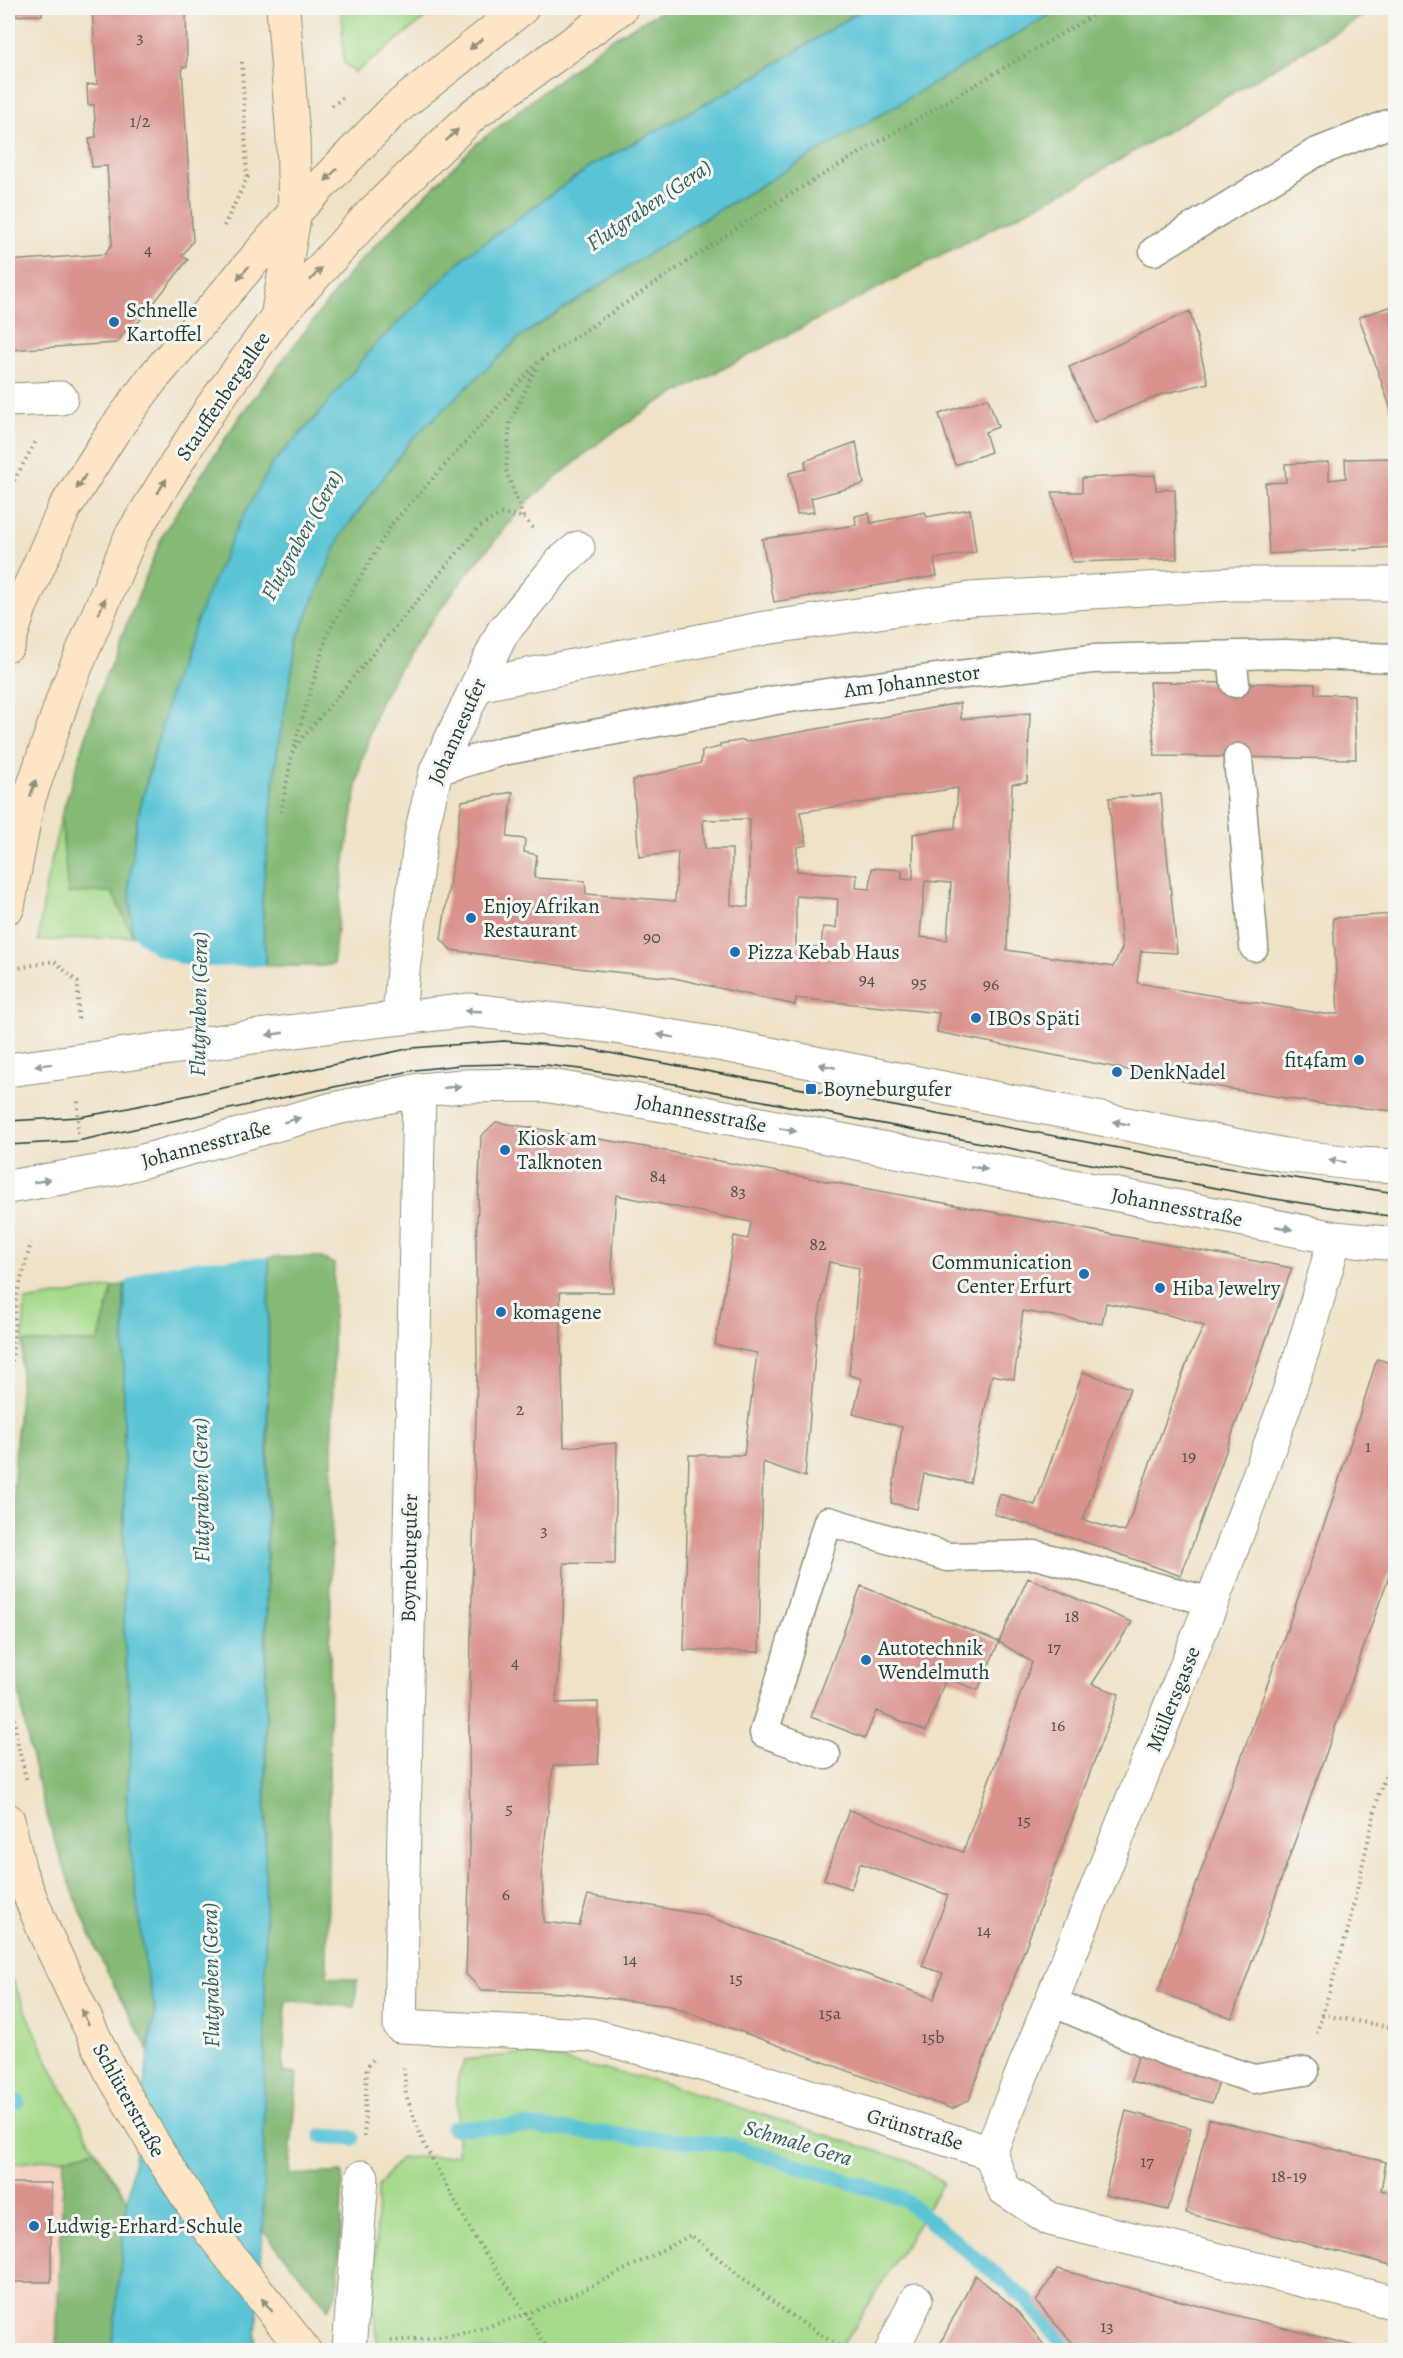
<svg xmlns="http://www.w3.org/2000/svg" width="1403" height="2358" font-family="Alegreya,serif">
<style>
.built{fill:#f5d2c2}
.green{fill:#a5da8a;stroke:#628c5f;stroke-width:1.5}
.forest{fill:#84ba76;stroke:#527c55;stroke-width:1.5}
.water{fill:#5ac4d5;stroke:#3c8084;stroke-width:1.5}
.pier{fill:#efe2c6}
.lines{fill:none;stroke-linecap:round;stroke-linejoin:round}
.stream{stroke:#5ac4d5;stroke-width:15}
.building{fill:#d9928c;fill-rule:evenodd}
.lane-casing{stroke:#87907d;stroke-width:31}
.street-casing{stroke:#87907d;stroke-width:35}
.secondary-casing{stroke:#87907d;stroke-width:35}
.path{stroke:#87907d;stroke-width:4;stroke-dasharray:1.5 4.5;stroke-linecap:butt}
.lane{stroke:#fff;stroke-width:28}
.street{stroke:#fff;stroke-width:33}
.secondary{stroke:#fde5c5;stroke-width:33}
.tram{stroke:#1f3d34;stroke-width:1.5}
.oneway{fill:#8e917c}
.oneway2{fill:#8f9e9a}
.poi-dot{fill:#1f6fb2;stroke:#f6f6f2;stroke-width:2}
.labels{text-anchor:middle;dominant-baseline:central;stroke-width:6;stroke-linejoin:round;paint-order:stroke}
.number-label{font-size:18px;fill:#4e524a}
.poi-label{font-size:21px;fill:#1f3d34;stroke:#f6f6f2;text-anchor:start}
.street-label{font-size:21px;fill:#1f3d34;stroke:#f6f6f2}
.water-label{font-size:22px;font-style:italic;fill:#2e5f5c;stroke:#f6f6f2}
</style>
<rect width="100%" height="100%" fill="#f6f6f2"/>
<filter id="ink" filterUnits="userSpaceOnUse"><feTurbulence type="fractalNoise" baseFrequency=".0167" numOctaves="2"/><feDisplacementMap in="SourceGraphic" scale="12" xChannelSelector="R" yChannelSelector="G"/><feConvolveMatrix kernelMatrix="1 2 1 2 8 2 1 2 1" color-interpolation-filters="sRGB"/></filter>
<filter id="wash" filterUnits="userSpaceOnUse"><feTurbulence type="fractalNoise" baseFrequency=".008" numOctaves="4" result="noise"/><feDisplacementMap in="SourceGraphic" scale="24" xChannelSelector="R" yChannelSelector="G"/><feGaussianBlur stdDeviation="1.35" result="paint"/><feColorMatrix in="noise" values="0 0 0 0 0 0 0 0 0 0 0 0 0 0 0 0 0 1.4 0 .05"/><feComposite in="paint" operator="in"/></filter>
<g filter="url(#wash)">
<rect width="100%" height="100%" fill="#efe2c6"/>
<path class="built" d="M64,2158L56,2350H8V2164Z"/>
<path class="green" d="M341,8H438L355,73L344,63Z
M61,817L68,893L112,892L133,936L38,941L46,885Z
M113,1287L98,1342H23L25,1301Z
M8,1970L50,2065L95,2150L64,2158L8,2164Z
M527,2053L660,2082L911,2162L943,2183L853,2330L836,2350H378L374,2298L378,2186L400,2158L457,2155V2079L465,2060Z"/>
<path class="forest" d="M667,8H865L758,75L591,166L467,255L273,463L155,747L137,820L129,883L133,936L112,892L68,893L61,817L103,682L164,532L240,416L355,266L476,144L608,41Z
M1061,8H1376L1082,182L659,402L602,440L528,501L463,579L410,650L378,706L360,768L344,867L333,964L323,966H266L262,901L277,752L298,637L341,535L412,439L521,336L692,226Z
M269,1257H319L334,1264L327,1976L357,1980L355,2007L286,2000L283,2073H297L289,2175L343,2172L338,2289L328,2309L263,2230Z
M124,1284V1634L132,1730L126,1814L146,1969L155,2009L148,2049C132,2019 114,1988 100,1957C58,1863 26,1763 15,1660C4,1555 17,1447 23,1342H98L113,1287Z
M95,2150L128,2201L112,2350H56L64,2158Z"/>
<path class="water" d="M865,8H1061L692,226L521,336L412,439L341,535L298,637L277,752L262,901L266,966L269,1257L266,1556L265,2032L263,2230L255,2350H112L125,2221L155,2009L146,1970L126,1814L132,1730L124,1634V1332L133,936L129,883L137,820L174,678L205,600L237,527L273,463L315,418L373,347L467,255L591,166L758,75Z"/>
<path class="pier" d="M133,936L154,954L183,965L207,967L269,966L272,1257L203,1260L174,1264L144,1271L121,1285L130,937Z"/>
<g class="lines">
<path class="stream" d="M8,2104L18,2102
M453,2128L523,2126L731,2145L902,2198L1026,2299L1068,2350
M322,2136L353,2138"/>
</g>
<g id="blocks">
<path class="building" d="M8,8H42V15L8,16Z
M92,8H186L187,67H182L193,241L182,256L188,260L133,329L129,326L117,343L8,350V261L105,254L112,244L107,166L92,167L89,138L96,137L94,105H88L87,85L97,84Z
M1395,305V421L1359,317Z
M1190,311L1208,383L1163,394L1094,422L1069,367Z
M988,398L998,427L985,432L991,452L955,465L939,414Z
M856,442L864,484L811,498L814,512L797,514L789,473L806,469L805,461Z
M1392,458L1393,468H1395V547L1269,554L1265,483L1286,482L1285,464L1329,462V480L1346,478L1345,459Z
M1155,475L1156,490L1175,489L1177,559L1072,562L1052,492H1082V478Z
M970,509L976,552L934,559L937,576L774,602L762,539L856,525L855,516L869,513L871,523L925,512L927,517Z
M1149,682L1315,684V694L1354,695L1356,759L1155,756Z
M960,703L961,719L1030,713L1027,782L1012,784L1007,950L1113,967L1122,948L1109,798L1161,794L1177,953L1141,951L1137,983L1324,1014H1338L1333,918L1395,914V1111L1321,1104L1189,1082L937,1032L939,1013L796,998L795,1005L674,978L586,969L451,950L441,939L462,801L513,792L507,837L525,839L524,852L537,855L534,878L585,881L586,894L675,901L678,852L639,857L633,780L701,763L702,751L720,747V744L744,740L745,742ZM958,788L955,828L913,834V880L902,879V870L872,868L870,889L856,888L857,875L797,871V847L807,845L800,812ZM750,819L748,907L731,905L732,849H705L703,820ZM925,881L951,883L947,940L920,937ZM796,896L838,899L836,928L823,927L821,947L796,946Z
M496,1122L623,1143L1292,1268L1181,1576L1094,1545L994,1514L1000,1494L1035,1505L1083,1372L1130,1388L1083,1520L1125,1532L1189,1357L1204,1326L1173,1316L1106,1303L1102,1324L1023,1311L1014,1379L992,1375L970,1483L924,1474L917,1509L891,1503L902,1427L853,1414L862,1379L849,1375L859,1268L829,1262L817,1328L805,1477L763,1462L759,1652L684,1650L689,1455H744L757,1353L715,1345L734,1236L748,1239L751,1222L616,1195L612,1251L613,1292H560L564,1447L617,1443L615,1564L564,1563L563,1623L556,1703L598,1702L599,1746L598,1764L553,1766L542,1866L544,1922L579,1926L588,1895L704,1915L934,1999L943,1973L922,1966L948,1895L860,1863L851,1889L824,1879L849,1810L963,1852L1032,1662L999,1642L1028,1578L1132,1622L1092,1684L1119,1694L969,2100L952,2109L671,2006L565,1993L481,1990L466,1974L470,1850L469,1729L477,1369L476,1245L481,1136Z
M1377,1359L1395,1364V1559L1232,2018L1158,1992L1330,1508Z
M861,1586L999,1642L978,1690L946,1678L926,1731L876,1711L865,1738L811,1717Z
M1139,2053L1222,2073L1212,2103L1131,2081Z
M1126,2111L1191,2128L1168,2210L1105,2195Z
M1209,2119L1386,2162L1381,2190L1395,2194V2266L1186,2213Z
M8,2183H51V2282H8Z
M1057,2269L1370,2350H1079L1036,2302Z
M975,2275L1015,2308L1048,2350H937Z"/>
</g>
</g>
<g filter="url(#ink)">
<use href="#blocks" fill-opacity="0" stroke="#87907d" stroke-width="1.5"/>
<g class="lines">
<g class="lane-casing">
<path id="lane" d="M1154,251L1315,153L1396,121
M1232,655L1235,683
M1238,758L1254,947
M436,771L503,751L776,700L965,674L1092,659L1283,654L1396,658
M826,1755L764,1733L828,1521L948,1557L1036,1555L1212,1602
M1050,2001L1163,2050L1254,2079L1305,2071"/>
</g>
<g class="street-casing">
<path id="street" d="M8,400L61,398
M477,685L765,628L970,599L1232,584H1396
M399,1018L403,970L422,829L436,771L502,633L562,561L578,548
M8,1070L333,1026L470,1010L608,1026L724,1045L1285,1155L1359,1164L1396,1166
M419,1090L400,2026L591,2035L747,2076L990,2153
M8,1187L114,1169L333,1109L419,1090L462,1086L544,1085L675,1107L1335,1238L1396,1244
M990,2153L1212,1602L1283,1410L1304,1346L1335,1238
M990,2153L1004,2189L1050,2219L1396,2303
M349,2350L362,2177
M892,2350L916,2300"/>
</g>
<g class="secondary-casing">
<path id="secondary" d="M277,317L295,212L293,138L283,8
M8,645L20,608L64,509L113,432L152,379L295,212L393,111L522,8
M8,907L27,805L65,693L131,536L211,408L277,317L372,213L473,115L621,8
M8,1820L20,1872L45,1933L110,2070L162,2158L210,2231L304,2350"/>
</g>
<path class="path" d="M242,62L247,178
M332,106L345,96
M224,226L247,178L251,174
M8,491L36,441
M523,517L506,470L510,422L536,368
M295,747L478,528L500,514L523,517L535,530
M281,812L293,750L328,632L391,525L538,362L767,208L1105,8
M8,970L54,961L78,983V1019
M78,1133V1101
M8,1427L16,1298L31,1243
M8,1677L18,1745L27,1782
M1322,2015L1396,2028
M1317,2033L1347,1933L1379,1793L1396,1748
M404,2068L406,2095L423,2142L475,2238L526,2313L548,2350
M364,2137L367,2067L375,2057
M1392,2193L1396,2173
M391,2341C414,2339 440,2338 463,2333C544,2314 619,2273 691,2235C740,2277 790,2318 846,2350"/>
<use href="#lane" class="lane"/>
<use href="#street" class="street"/>
<use href="#secondary" class="secondary"/>
<path class="tram" d="M8,1121L79,1117L114,1111L412,1048L504,1041L583,1048L1220,1167L1396,1193
M8,1145L77,1141L415,1070L461,1065L510,1064L546,1065L580,1069L675,1084L1268,1198L1396,1217"/>
</g>
<defs><path id="oneway-solid" d="M-6-.8H1V-3.2L6.5 0L1 3.2V.8H-6Z" transform="scale(1.5)"/></defs>
<g class="oneway">
<use href="#oneway-solid" transform="translate(476 44) rotate(141)"/>
<use href="#oneway-solid" transform="translate(452 135) rotate(-44)"/>
<use href="#oneway-solid" transform="translate(331 175) rotate(134)"/>
<use href="#oneway-solid" transform="translate(243 273) rotate(131)"/>
<use href="#oneway-solid" transform="translate(316 274) rotate(-47)"/>
<use href="#oneway-solid" transform="translate(81 482) rotate(122)"/>
<use href="#oneway-solid" transform="translate(162 486) rotate(-58)"/>
<use href="#oneway-solid" transform="translate(102 606) rotate(-67)"/>
<use href="#oneway-solid" transform="translate(33 788) rotate(-71)"/>
<use href="#oneway-solid" transform="translate(85 2017) rotate(-115)"/>
<use href="#oneway-solid" transform="translate(267 2305) rotate(-129)"/>
</g>
<g class="oneway2">
<use href="#oneway-solid" transform="translate(473 1011) rotate(-178)"/>
<use href="#oneway-solid" transform="translate(275 1034) rotate(172)"/>
<use href="#oneway-solid" transform="translate(666 1036) rotate(-170)"/>
<use href="#oneway-solid" transform="translate(43 1065) rotate(173)"/>
<use href="#oneway-solid" transform="translate(827 1066) rotate(-169)"/>
<use href="#oneway-solid" transform="translate(452 1087) rotate(-6)"/>
<use href="#oneway-solid" transform="translate(292 1120) rotate(-15)"/>
<use href="#oneway-solid" transform="translate(1121 1123) rotate(-169)"/>
<use href="#oneway-solid" transform="translate(788 1130) rotate(11)"/>
<use href="#oneway-solid" transform="translate(1337 1161) rotate(-173)"/>
<use href="#oneway-solid" transform="translate(979 1168) rotate(11)"/>
<use href="#oneway-solid" transform="translate(42 1181) rotate(-9)"/>
<use href="#oneway-solid" transform="translate(1284 1228) rotate(11)"/>
</g>
</g>
<g class="poi-dot">
<circle cx="114" cy="322" r="6"/>
<circle cx="471" cy="918" r="6"/>
<circle cx="735" cy="952" r="6"/>
<circle cx="976" cy="1018" r="6"/>
<circle cx="1359" cy="1060" r="6"/>
<circle cx="1117" cy="1072" r="6"/>
<rect x="805" y="1083" width="12" height="12" rx="3"/>
<circle cx="505" cy="1150" r="6"/>
<circle cx="1084" cy="1274" r="6"/>
<circle cx="1160" cy="1288" r="6"/>
<circle cx="501" cy="1312" r="6"/>
<circle cx="866" cy="1660" r="6"/>
<circle cx="34" cy="2226" r="6"/>
</g>
<g class="labels">
<g class="number-label">
<text x="140" y="37">3</text>
<text x="140" y="121">1/2</text>
<text x="148" y="249">4</text>
<text x="652" y="937">90</text>
<text x="867" y="979">94</text>
<text x="919" y="982">95</text>
<text x="991" y="984">96</text>
<text x="658" y="1176">84</text>
<text x="738" y="1191">83</text>
<text x="818" y="1244">82</text>
<text x="520" y="1409">2</text>
<text x="1368" y="1446">1</text>
<text x="1189" y="1456">19</text>
<text x="544" y="1530">3</text>
<text x="1072" y="1616">18</text>
<text x="1054" y="1647">17</text>
<text x="515" y="1662">4</text>
<text x="1058" y="1725">16</text>
<text x="509" y="1808">5</text>
<text x="1024" y="1820">15</text>
<text x="506" y="1894">6</text>
<text x="984" y="1930">14</text>
<text x="630" y="1959">14</text>
<text x="736" y="1978">15</text>
<text x="830" y="2013">15a</text>
<text x="933" y="2037">15b</text>
<text x="1147" y="2161">17</text>
<text x="1289" y="2176">18-19</text>
<text x="1107" y="2326">13</text>
</g>
<g class="poi-label">
<text x="126" y="310">Schnelle<tspan x="126" dy="24">Kartoffel</tspan></text>
<text x="483" y="906">Enjoy Afrikan<tspan x="483" dy="24">Restaurant</tspan></text>
<text x="747" y="952">Pizza Kebab Haus</text>
<text x="988" y="1018">IBOs Späti</text>
<text x="1347" y="1060" text-anchor="end">fit4fam</text>
<text x="1129" y="1072">DenkNadel</text>
<text x="823" y="1089">Boyneburgufer</text>
<text x="517" y="1138">Kiosk am<tspan x="517" dy="24">Talknoten</tspan></text>
<text x="1072" y="1262" text-anchor="end">Communication<tspan x="1072" dy="24">Center Erfurt</tspan></text>
<text x="1172" y="1288">Hiba Jewelry</text>
<text x="513" y="1312">komagene</text>
<text x="878" y="1648">Autotechnik<tspan x="878" dy="24">Wendelmuth</tspan></text>
<text x="46" y="2226">Ludwig-Erhard-Schule</text>
</g>
<g class="street-label">
<text transform="translate(223 396) rotate(-56)">Stauffenbergallee</text>
<text transform="translate(912 681) rotate(-8)">Am Johannestor</text>
<text transform="translate(457 731) rotate(-66)">Johannesufer</text>
<text transform="translate(701 1113) rotate(11)">Johannesstraße</text>
<text transform="translate(206 1144) rotate(-15)">Johannesstraße</text>
<text transform="translate(1177 1207) rotate(11)">Johannesstraße</text>
<text transform="translate(409 1558) rotate(-89)">Boyneburgufer</text>
<text transform="translate(1173 1699) rotate(-68)">Müllersgasse</text>
<text transform="translate(129 2100) rotate(61)">Schlüterstraße</text>
<text transform="translate(915 2129) rotate(17)">Grünstraße</text>
</g>
<g class="water-label">
<text transform="translate(649 205) rotate(-34)">Flutgraben (Gera)</text>
<text transform="translate(302 535) rotate(-61)">Flutgraben (Gera)</text>
<text transform="translate(199 1004) rotate(-89)">Flutgraben (Gera)</text>
<text transform="translate(201 1490) rotate(-91)">Flutgraben (Gera)</text>
<text transform="translate(211 1975) rotate(-91)">Flutgraben (Gera)</text>
<text transform="translate(798 2143) rotate(17)">Schmale Gera</text>
</g>
</g>
<rect width="1403" height="2358" fill="none" stroke="#f6f6f2" stroke-width="30"/>
</svg>
